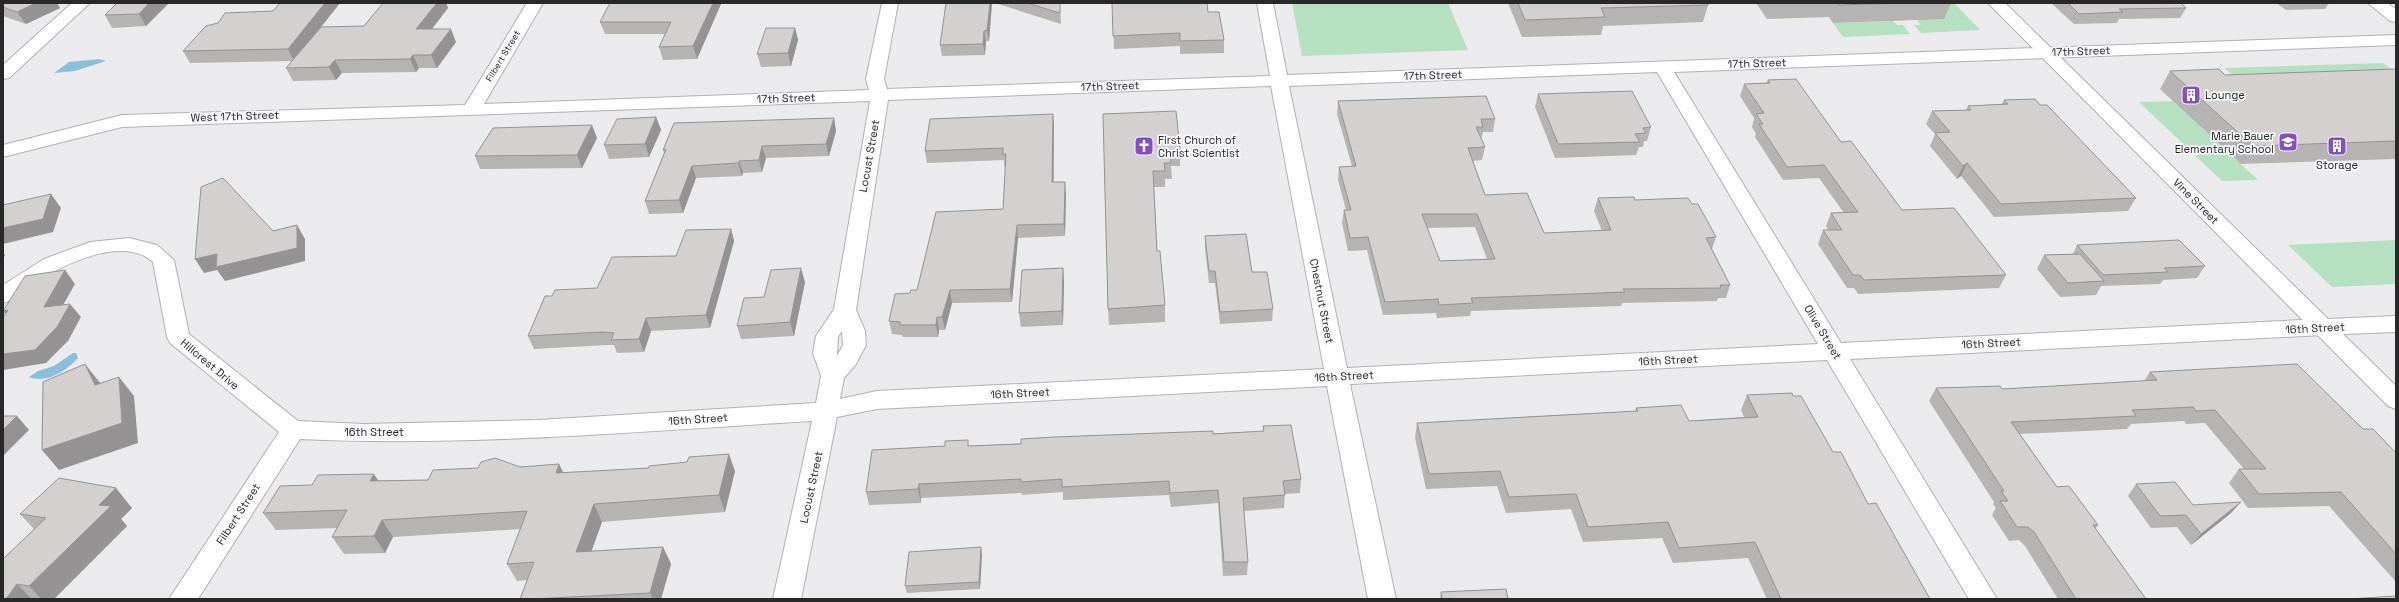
<svg xmlns="http://www.w3.org/2000/svg" width="2399" height="602" font-family="'Space Grotesk',sans-serif">
<style>
.green{fill:#b5e1c1}
.water{fill:#8abfda}
.lines{fill:none;stroke-linecap:round;stroke-linejoin:round}
.street-casing{stroke:#b1b1b4;stroke-width:2}
.secondary-casing{stroke:#b1b1b4;stroke-width:2}
.street{fill:#fff;fill-rule:evenodd}
.secondary{fill:#fff;fill-rule:evenodd}
.wall{fill:#b6b3b3;fill-rule:evenodd}
.shaded-wall{fill:#949292}
.building{fill:#d4d0d0;stroke:#949292;fill-rule:evenodd}
.labels{text-anchor:middle;dominant-baseline:central;stroke-width:3.5;stroke-linejoin:round;paint-order:stroke}
.far-street-label{font-size:9px;fill:#282829;stroke:#f8f9fb}
.street-label{font-size:11px;fill:#282829;stroke:#f8f9fb}
.poi-label{font-size:11px;fill:#282829;stroke:#f8f9fb;text-anchor:start}
</style>
<rect width="100%" height="100%" fill="#ebebee"/>
<path class="green" d="M1292,3H1448L1468,50L1302,56Z
M1929,3H1954L1980,30L1921,33L1914,25H1921L1917,20Z
M1893,21L1897,25H1903L1910,34L1843,37L1833,23Z
M2383,63L2396,72L2247,87L2224,68Z
M2173,101L2258,180L2222,181L2139,102Z
M2396,240V284L2332,287L2288,245Z"/>
<path class="water" d="M99,59L106,61L75,71L54,73L69,62Z
M73,353H76L78,358C66,371 47,384 29,377L38,371L54,366Z"/>
<g class="lines">
<g class="street-casing">
<path id="street" d="M72,3H90L9,78L3,79V65Z
M527,3H543L484,104L869,90L866,79L882,3H898L884,79L887,89L1270,76L1257,3H1273L1287,75L2396,35V45L1674,72L1841,343L2323,319L2331,322L2334,327L2331,332L2323,335L1850,359L1997,599H1969L1827,360L1350,384L1396,599H1368L1327,386L877,409L837,417L801,599H773L812,421C641,431 470,447 300,439L198,599H169L279,432L170,343L167,337L153,262C125,236 68,262 41,279C29,287 17,299 3,303V285L44,259L90,242L129,238L157,245L174,260L189,334L298,421L364,424L538,420L816,403L821,376L813,353L816,336L834,309L870,101L122,127L3,157V145L122,115L465,105ZM1657,72L1818,344L1347,368L1289,86ZM1271,86L1324,369L877,391L840,399L844,378L856,364L866,345L865,331L856,310L888,100ZM842,331L843,345L837,356L838,337Z
M2368,3H2387L2396,9V22L2390,21Z"/>
</g>
<g class="secondary-casing">
<path id="secondary" d="M1988,3H2005L2328,319L2396,316V332L2343,334L2396,386V409L2388,406Z"/>
</g>
<use href="#street" class="street"/>
<use href="#secondary" class="secondary"/>
</g>
<path class="wall" d="M3,3H57L60,8L26,24L3,16Z
M169,3L146,26L112,28L105,15Z
M280,3H340L320,28L364,26L383,3H446L448,8L431,29L456,42L437,68H419L416,72L342,73L336,80L293,81L286,68L292,61L190,63L183,51L273,11Z
M992,3L989,41H986L985,55L942,56L940,45Z
M995,3H1060L1061,24Z
M1112,3L1208,12L1224,40V53L1180,54V46L1114,49Z
M1508,3H1707L1708,5L1703,22L1603,26L1601,35L1522,37Z
M1756,3H1951L1944,19L1833,23L1829,17L1767,19Z
M2051,3H2181L2186,8L2180,18L2119,19L2117,23L2074,24Z
M2276,3H2329L2325,9L2286,10Z
M721,4L697,59L663,60L659,47L665,34H605L600,22Z
M795,28L798,40L791,66L761,67L757,54Z
M2396,69V159L2241,164L2160,89L2170,71L2225,75Z
M1768,80L1841,142L1902,210L2006,275L1999,288L1858,294L1854,288H1847L1818,244L1823,230H1828L1826,226L1831,213H1844L1819,178L1783,180L1755,137L1756,134L1752,127L1754,118L1740,96L1744,84L1766,83Z
M1538,94L1651,127L1647,141H1644L1643,147H1639L1636,155L1555,158L1535,107Z
M2004,100L2040,105L2136,198L2128,211L1994,217L1961,176L1957,179L1930,146L1935,134L1926,124L1932,111L1966,110L1968,106L2002,104Z
M1338,101L1495,119L1493,132H1483L1481,139L1485,147L1482,160L1473,161L1485,195L1544,233L1602,231L1594,211L1598,198L1635,200L1692,204L1716,237L1712,249L1730,285L1726,298H1718L1717,301L1622,303L1621,306L1471,311L1470,316L1437,318L1436,313L1383,315L1367,250L1348,251L1342,223L1344,210H1346L1338,180L1339,167L1352,166L1337,114ZM1475,227L1487,259L1440,261L1427,228Z
M1053,114L1054,126V182L1066,194L1065,236L1018,238L1012,302L952,303L945,330H939L938,337H903L902,335L892,334L889,321L910,293L917,290L1003,209L1006,166H1004V160L927,163L925,151Z
M1103,114L1180,150V166H1171L1172,179H1165V187H1154L1157,251L1165,305V322L1109,325L1108,309Z
M656,117L661,130L649,157L609,159L604,145Z
M834,118L836,131L829,156L766,158L762,172L743,173L742,176L696,178L683,213L649,214L645,201L664,153L663,150Z
M597,138L582,168L480,169L475,156Z
M731,229L734,241L710,328L651,331L644,352L617,353L614,345H607L534,349L528,336L552,296L597,288L676,256Z
M1205,236L1252,272L1273,309L1272,321L1220,324L1215,283H1209L1205,248Z
M2077,245L2205,266L2197,278L2163,280L2160,284L2101,286L2096,295L2060,297L2037,269L2044,255L2073,254Z
M1063,268L1064,282L1063,325L1021,327L1019,313Z
M805,282L794,336L741,339L737,326L764,297Z
M2150,372L2363,429L2396,453V582L2329,506L2248,508L2229,483L2239,469H2244L2205,423L2186,424L2184,421L2131,424L2127,429L2020,434L2057,487L2098,525L2095,529L2146,599H2058L2025,546L2019,540L2009,541L1992,515L1996,508L1993,504L1994,502L1929,401L1936,388L2002,389L2144,381Z
M1747,395L1793,396L1833,452L1868,504L1930,599H1767L1748,558L1673,563L1662,538L1583,542L1571,509L1506,513L1497,486L1426,489L1415,438L1417,423L1635,411L1636,408L1689,421L1744,417L1741,410Z
M1263,426L1301,479L1300,493L1285,494L1284,508L1244,511L1248,562L1247,575L1223,576L1218,503L1171,507L1169,495L1063,500V492L1022,495V493L921,498V503L869,505L866,492L969,446L1263,431Z
M520,467L564,473L735,471L725,512L602,522L591,551L663,547L671,564L661,599H520L527,580L517,581L507,564L520,529L393,537L385,553L344,554L332,537L337,528L276,530L263,513L312,485L378,481L428,480Z
M2136,484L2193,505L2231,513L2191,545L2177,527L2151,528L2128,496Z
M132,508L121,519L127,526L54,599H3L34,529L20,514Z
M982,554L980,589L907,593L905,586Z
M1441,592L1508,599H1440Z"/>
<path class="shaded-wall" d="M36,3H57L60,8L26,24L17,12Z
M149,3H169L146,26L139,14Z
M325,3H340L294,61L288,49Z
M437,3H446L448,8L422,42L416,29Z
M713,3H721V4L697,59L693,46Z
M990,3H992L989,41L987,30Z
M795,28L798,40L791,66L788,53Z
M451,29L456,42L437,68L431,55Z
M984,31L986,41L985,55L983,44Z
M413,55L419,68L416,72L410,59Z
M335,60L342,73L336,80L329,67Z
M1053,114L1054,126L1053,194L1052,182Z
M656,117L661,130L649,157L645,144Z
M834,118L836,131L829,156L826,144Z
M592,125L597,138L582,168L577,155Z
M762,146L766,158L762,172L759,160Z
M739,161L743,173L742,176L738,163Z
M1967,163L1961,176L1957,179L1963,166Z
M692,166L696,178L683,213L679,200Z
M1065,182L1066,194L1065,236L1064,224Z
M51,194L61,208L53,232L3,244V228Z
M297,225L305,239V261L225,281L217,270L204,273L195,259Z
M1017,225L1018,238L1012,302L1010,289Z
M731,229L734,241L710,328L706,315Z
M3,249L5,256L3,257Z
M801,268L805,282L794,336L790,322Z
M1063,268L1064,282L1063,325L1062,311Z
M65,270L75,284L54,321L44,307Z
M950,290L952,303L945,330L942,317Z
M70,304L81,317L68,341L46,363L3,370V354Z
M8,310L14,325L3,311Z
M937,317L939,330L938,337L936,325Z
M646,318L651,331L644,352L639,339Z
M85,364L101,384L95,385Z
M119,377L134,396L138,443L59,470L42,450Z
M17,416L29,430L3,456V430Z
M729,454L735,471L725,512L719,495Z
M559,464L568,482L556,473Z
M374,474L385,491L370,481Z
M919,484L921,498V503L918,489Z
M116,488L132,508L121,519L127,526L54,599H41L29,586L99,505Z
M2241,502L2231,513L2191,545L2201,534Z
M594,504L602,522L585,569L576,552Z
M382,520L393,537L385,553L374,536Z
M663,547L671,564L661,599H653L650,593Z
M981,547L982,554L980,589L979,582Z
M17,584L32,599H6Z"/>
<path class="building" d="M3,3H36L17,12L3,7Z
M117,3H149L139,14L105,15Z
M280,3H325L288,49L183,51L206,26L218,23L225,13L273,11Z
M383,3H437L416,29H451L431,55H413L410,59L335,60L329,67L286,68L321,27L364,26Z
M610,3H713L693,46L659,47L671,22H600Z
M946,3H990L987,30L984,31L983,44L940,45Z
M1027,3H1060V13Z
M1112,3H1207L1208,12H1219L1224,40L1180,41V33L1113,36Z
M1518,3H1707L1708,5L1601,8L1605,17L1525,20Z
M1838,3H1904L1839,5Z
M2068,3H2181L2186,8L2119,9L2123,12L2079,14Z
M766,28H795L788,53L757,54Z
M2219,69L2225,75L2396,69V141L2253,146L2170,71Z
M1796,79L1841,142L1851,141L1902,210L1954,208L2006,275L1864,280L1860,275H1853L1823,230H1842L1831,213L1858,212L1824,165L1787,167L1759,124H1763L1756,114L1764,113L1744,84L1770,83L1768,80Z
M1632,91L1651,127L1643,128L1646,133L1635,134L1640,142L1558,144L1538,94Z
M1486,96L1495,119H1481L1483,127H1476L1485,147L1468,148L1485,195L1527,193L1544,233L1611,230L1598,198L1634,197L1635,200L1688,198L1692,204H1698L1716,237L1706,238L1730,285H1720L1721,288L1623,289L1625,292L1471,298L1473,303L1439,305L1438,299L1385,302L1368,237L1350,238L1344,210H1351L1339,167L1356,166L1338,101ZM1422,214H1477L1495,259L1440,261Z
M2035,99L2040,105H2047L2136,198L2001,204L1967,163L1963,166L1935,133L1950,132L1932,111L1971,110L1968,106L2008,104L2004,100Z
M1176,111L1180,150H1170L1171,163H1164L1165,171H1153L1157,251H1160L1165,305L1108,309L1103,114Z
M1053,114L1052,182H1065L1064,224L1017,225L1010,289L950,290L942,317H937L936,325H900V322L889,321L895,294L910,293L911,290H917L936,212L1003,209L1006,154H1003V148L925,151L930,119Z
M656,117L645,144L604,145L617,119Z
M834,118L826,144L762,146L759,160L739,161L738,163L692,166L679,200L645,201L666,149L663,150L674,123Z
M592,125L577,155L475,156L493,128Z
M223,178L273,231L297,225V248L216,267L217,254L195,259L201,187Z
M51,194L43,219L3,228V205Z
M731,229L706,315L646,318L639,339L611,340L614,333L602,332L528,336L545,296H552L555,290L597,288L612,257L676,256L686,230Z
M1246,234L1252,272H1267L1273,309L1220,312L1215,271H1209L1205,236Z
M2179,240L2205,266L2164,268L2168,272L2103,275L2077,245Z
M2080,254L2104,281L2068,283L2044,255Z
M801,268L790,322L737,326L744,298L764,297L771,270Z
M1063,268L1062,311L1019,313L1022,270Z
M65,270L44,307L70,304L57,327L35,350L3,354V318L8,310L3,311L25,276Z
M85,364L95,385L119,377L122,423L42,450L43,382Z
M2297,364L2363,429H2373L2396,453V554L2341,492L2259,494L2239,469H2266L2215,410L2196,411L2193,407L2132,410L2136,416L2011,422L2057,487L2069,486L2098,525H2093L2146,599H2076L2034,532L2028,527H2017L2000,501H2008L2001,491H2004L1936,388L2000,386L2002,389L2157,380L2150,372Z
M1792,393L1793,396H1801L1833,452H1841L1868,504L1876,503L1930,599H1781L1755,542L1679,548L1668,522L1588,527L1576,494L1509,497L1500,471L1429,474L1417,423L1638,411L1636,408L1681,405L1689,421L1758,417L1747,395Z
M3,416H17L3,430Z
M1291,425L1301,479L1283,481L1285,495L1243,498L1248,562H1224L1218,490L1170,493L1169,481L1062,487V479L1021,482V479L919,484L918,489L866,492L872,450L945,446V441L968,440V446L1021,444V439L1055,437L1213,431V434L1264,431L1263,426Z
M729,454L719,495L594,504L576,552L663,547L650,593L531,599H520L534,562L507,564L527,511L382,520L374,536L332,537L347,510L263,513L280,486L312,485L318,475L374,474L370,481L428,480L433,470L478,468L481,462L495,458L520,467L559,464L556,473L649,468V466L687,462L689,457Z
M59,478L116,488L99,505L111,506L29,586L17,584L6,599H3V559L46,518L20,514Z
M2175,482L2193,505L2241,502L2201,534L2186,515L2160,516L2136,484Z
M981,547L979,582L905,586L909,552Z
M1506,589L1508,599H1442L1441,592Z
M2396,596V599H2349Z"/>
<defs>
<g id="building-square" transform="scale(1)"><rect x="-9" y="-9" width="18" height="18" rx="4" fill="#854ec5" stroke="#f8f9fb"/><path d="M-4-6H4V6H1V3H-1V6H-4ZM-2.5-4.3h1.7v1.8h-1.7ZM.8-4.3h1.7v1.8H.8ZM-2.5-1h1.7V.8h-1.7ZM.8-1h1.7V.8H.8Z" fill="#fff"/></g>
<g id="school-square" transform="scale(1)"><rect x="-9" y="-9" width="18" height="18" rx="4" fill="#854ec5" stroke="#f8f9fb"/><path d="M0-5L7-2L0 1L-7-2ZM-4 1L0 2.5L4 1V4Q0 6-4 4Z" fill="#fff"/></g>
<g id="church-square" transform="scale(1)"><rect x="-9" y="-9" width="18" height="18" rx="4" fill="#854ec5" stroke="#f8f9fb"/><path d="M-1.2-6h2.4v3.5h3.3v2.4h-3.3V6h-2.4V-.1h-3.3v-2.4h3.3Z" fill="#fff"/></g>
</defs>
<g fill-rule="evenodd">
<use href="#building-square" x="2191" y="95"/>
<use href="#school-square" x="2288" y="142"/>
<use href="#church-square" x="1144" y="146"/>
<use href="#building-square" x="2337" y="146"/>
</g>
<g class="labels">
<g class="far-street-label">
<text transform="translate(503 56) rotate(-59)">Filbert Street</text>
</g>
<g class="street-label">
<text transform="translate(2081 51) rotate(-2)">17th Street</text>
<text transform="translate(1757 63) rotate(-2)">17th Street</text>
<text transform="translate(1433 75) rotate(-2)">17th Street</text>
<text transform="translate(1110 86) rotate(-2)">17th Street</text>
<text transform="translate(786 98) rotate(-2)">17th Street</text>
<text transform="translate(235 116) rotate(-2)">West 17th Street</text>
<text transform="translate(869 156) rotate(-80)">Locust Street</text>
<text transform="translate(2196 201) rotate(45)">Vine Street</text>
<text transform="translate(1322 301) rotate(79)">Chestnut Street</text>
<text transform="translate(2315 328) rotate(-3)">16th Street</text>
<text transform="translate(1823 332) rotate(59)">Olive Street</text>
<text transform="translate(1991 343) rotate(-3)">16th Street</text>
<text transform="translate(1668 360) rotate(-3)">16th Street</text>
<text transform="translate(210 364) rotate(40)">Hillcrest Drive</text>
<text transform="translate(1344 376) rotate(-3)">16th Street</text>
<text transform="translate(1020 393) rotate(-3)">16th Street</text>
<text transform="translate(698 419) rotate(-4)">16th Street</text>
<text x="374" y="432">16th Street</text>
<text transform="translate(811 487) rotate(-78)">Locust Street</text>
<text transform="translate(238 514) rotate(-57)">Filbert Street</text>
</g>
<g class="poi-label">
<text x="2205" y="95">Lounge</text>
<text x="2274" y="136" text-anchor="end">Marie Bauer<tspan x="2274" dy="13">Elementary School</tspan></text>
<text x="1158" y="140">First Church of<tspan x="1158" dy="13">Christ Scientist</tspan></text>
<text x="2337" y="165" text-anchor="middle">Storage</text>
</g>
</g>
<rect width="2399" height="602" fill="none" stroke="#282829" stroke-width="8"/>
</svg>
